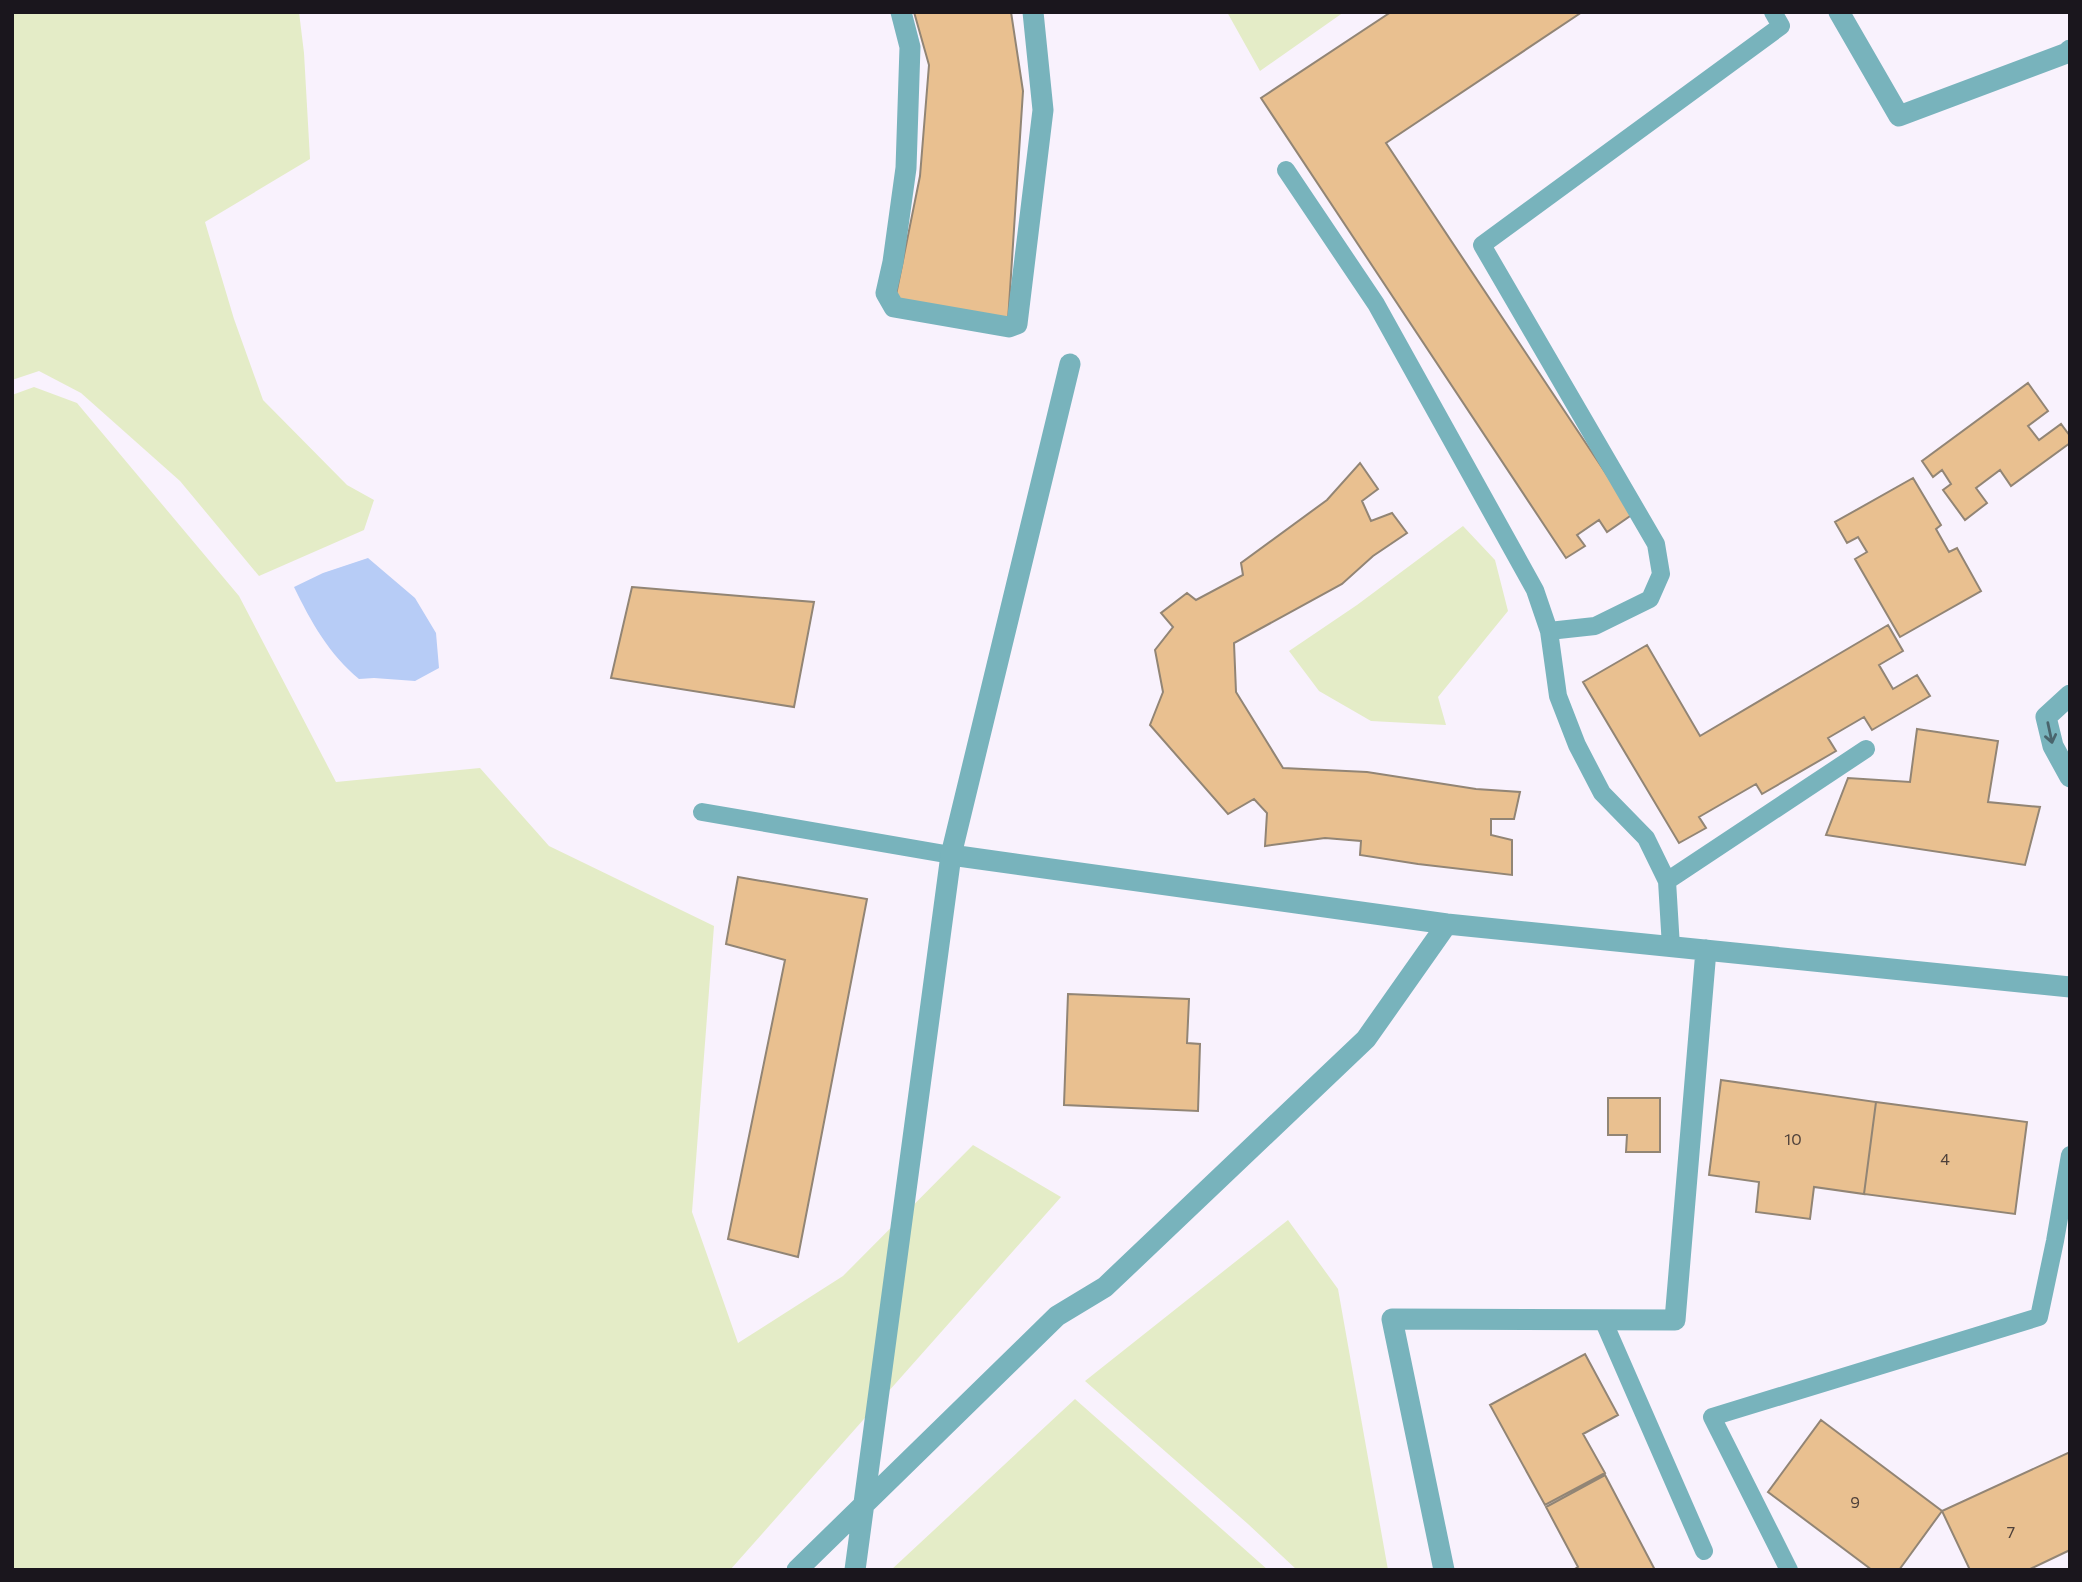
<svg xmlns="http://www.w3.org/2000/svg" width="2082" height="1582" font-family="Commissioner,sans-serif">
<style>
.green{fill:#e4ecc7}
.water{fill:#b7ccf6}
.building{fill:#e9c090;stroke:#928575;stroke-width:2}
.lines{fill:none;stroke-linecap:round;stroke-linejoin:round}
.lane{stroke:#78b3bc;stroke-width:18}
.street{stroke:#78b3bc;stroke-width:21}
.oneway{stroke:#49646c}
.labels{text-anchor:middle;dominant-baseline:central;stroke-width:5;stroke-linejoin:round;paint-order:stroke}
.number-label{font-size:16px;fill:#4e403a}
</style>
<rect width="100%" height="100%" fill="#f9f2fd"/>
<path class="green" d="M12,12H299L304,53L310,159L205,222L234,319L263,400L347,485L374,500L364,530L259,576L180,481L81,393L39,371L12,380Z
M1227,12H1344L1260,71Z
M34,387L77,403L239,596L336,782L480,768L549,846L714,926L692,1212L738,1343L843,1276L973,1145L1061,1197L730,1570H12V395Z
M1463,526L1495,560L1508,611L1438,697L1446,725L1371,721L1319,691L1289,651L1357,605Z
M1288,1220L1338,1289L1388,1570H1297L1248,1524L1085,1381Z
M1075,1399L1268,1570H891Z"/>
<path class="water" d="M368,558L415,598L436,633L439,668L415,681L374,678L359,679C329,654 311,622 294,587L323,573Z"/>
<path class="building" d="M914,12H1011L1023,91L1008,321L895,300L920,176L929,65Z
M1391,12H1582L1386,143L1633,514L1607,532L1599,520L1577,535L1585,546L1566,558L1261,98Z
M2028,383L2048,411L2028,426L2039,440L2061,424L2070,436V443L2011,486L2000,470L1976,488L1987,503L1965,520L1943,490L1951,484L1942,470L1933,477L1922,461Z
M1360,463L1378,489L1362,501L1371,521L1392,513L1407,533L1373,556L1342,584L1234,643L1236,692L1283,768L1367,772L1476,789L1520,792L1514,819H1491V835L1512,840V875L1418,864L1360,855L1361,841L1325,838L1265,846L1267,813L1254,799L1228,814L1150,725L1163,692L1155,650L1173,627L1161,613L1187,593L1196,600L1243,575L1241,563L1327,500Z
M1913,478L1941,525L1936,529L1949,552L1957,548L1981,591L1900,637L1855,559L1867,552L1858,537L1847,543L1835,522Z
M632,587L814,602L794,707L611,678Z
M1888,625L1903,651L1879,665L1893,689L1917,675L1930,696L1872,730L1864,717L1828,738L1836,751L1762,794L1756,784L1699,817L1706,828L1679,843L1583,682L1647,645L1700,736Z
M1917,729L1998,741L1988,802L2040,807L2025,865L1826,835L1848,778L1910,782Z
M738,877L867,899L798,1257L728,1239L785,960L726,944Z
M1068,994L1189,999L1187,1043L1200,1044L1198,1111L1064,1105Z
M1721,1080L1876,1102L1864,1194L1814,1187L1810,1219L1756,1212L1759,1182L1709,1175Z
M1608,1098H1660V1152H1626L1627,1135H1608Z
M1876,1102L2027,1122L2015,1214L1864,1194Z
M1585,1354L1618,1415L1583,1434L1605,1473L1545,1505L1490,1405Z
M1821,1420L1942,1511L1899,1570H1872L1768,1492Z
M2070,1452V1550L2028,1570H1970L1942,1511Z
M1605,1475L1655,1570H1573L1578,1567L1546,1507Z"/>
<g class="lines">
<path class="lane" d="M1286,170L1376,304L1535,590L1549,631L1558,696L1577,745L1602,793L1646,838L1667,881L1671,947
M1549,631L1595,626L1650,599L1661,574L1656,544L1482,245L1781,26L1773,12
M702,812L951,855
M1667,881L1866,749
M1603,1320L1704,1551
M1789,1570L1712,1417L2039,1317L2055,1241L2070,1155"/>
<path class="street" d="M901,12L910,47L906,168L893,262L886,293L894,307L1009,327L1017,324L1043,110L1033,12
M1839,12L1899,116L2067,53L2070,50
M2070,695L2046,717L2053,746L2070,777
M951,855L1447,924L2070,987
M797,1570L1057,1316L1105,1287L1366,1039L1447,924
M855,1570L951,855L1070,364
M1444,1570L1392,1319L1675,1320L1706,950"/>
</g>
<defs><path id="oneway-shaft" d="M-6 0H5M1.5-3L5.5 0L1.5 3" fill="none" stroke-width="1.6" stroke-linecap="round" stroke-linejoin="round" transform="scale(1.75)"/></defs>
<use class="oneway" href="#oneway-shaft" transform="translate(2050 733) rotate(78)"/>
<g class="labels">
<g class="number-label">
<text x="1793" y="1138">10</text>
<text x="1945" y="1158">4</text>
<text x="1855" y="1501">9</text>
<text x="2011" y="1531">7</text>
</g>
</g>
<rect width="2082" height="1582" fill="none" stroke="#1a161d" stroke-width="28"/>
</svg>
